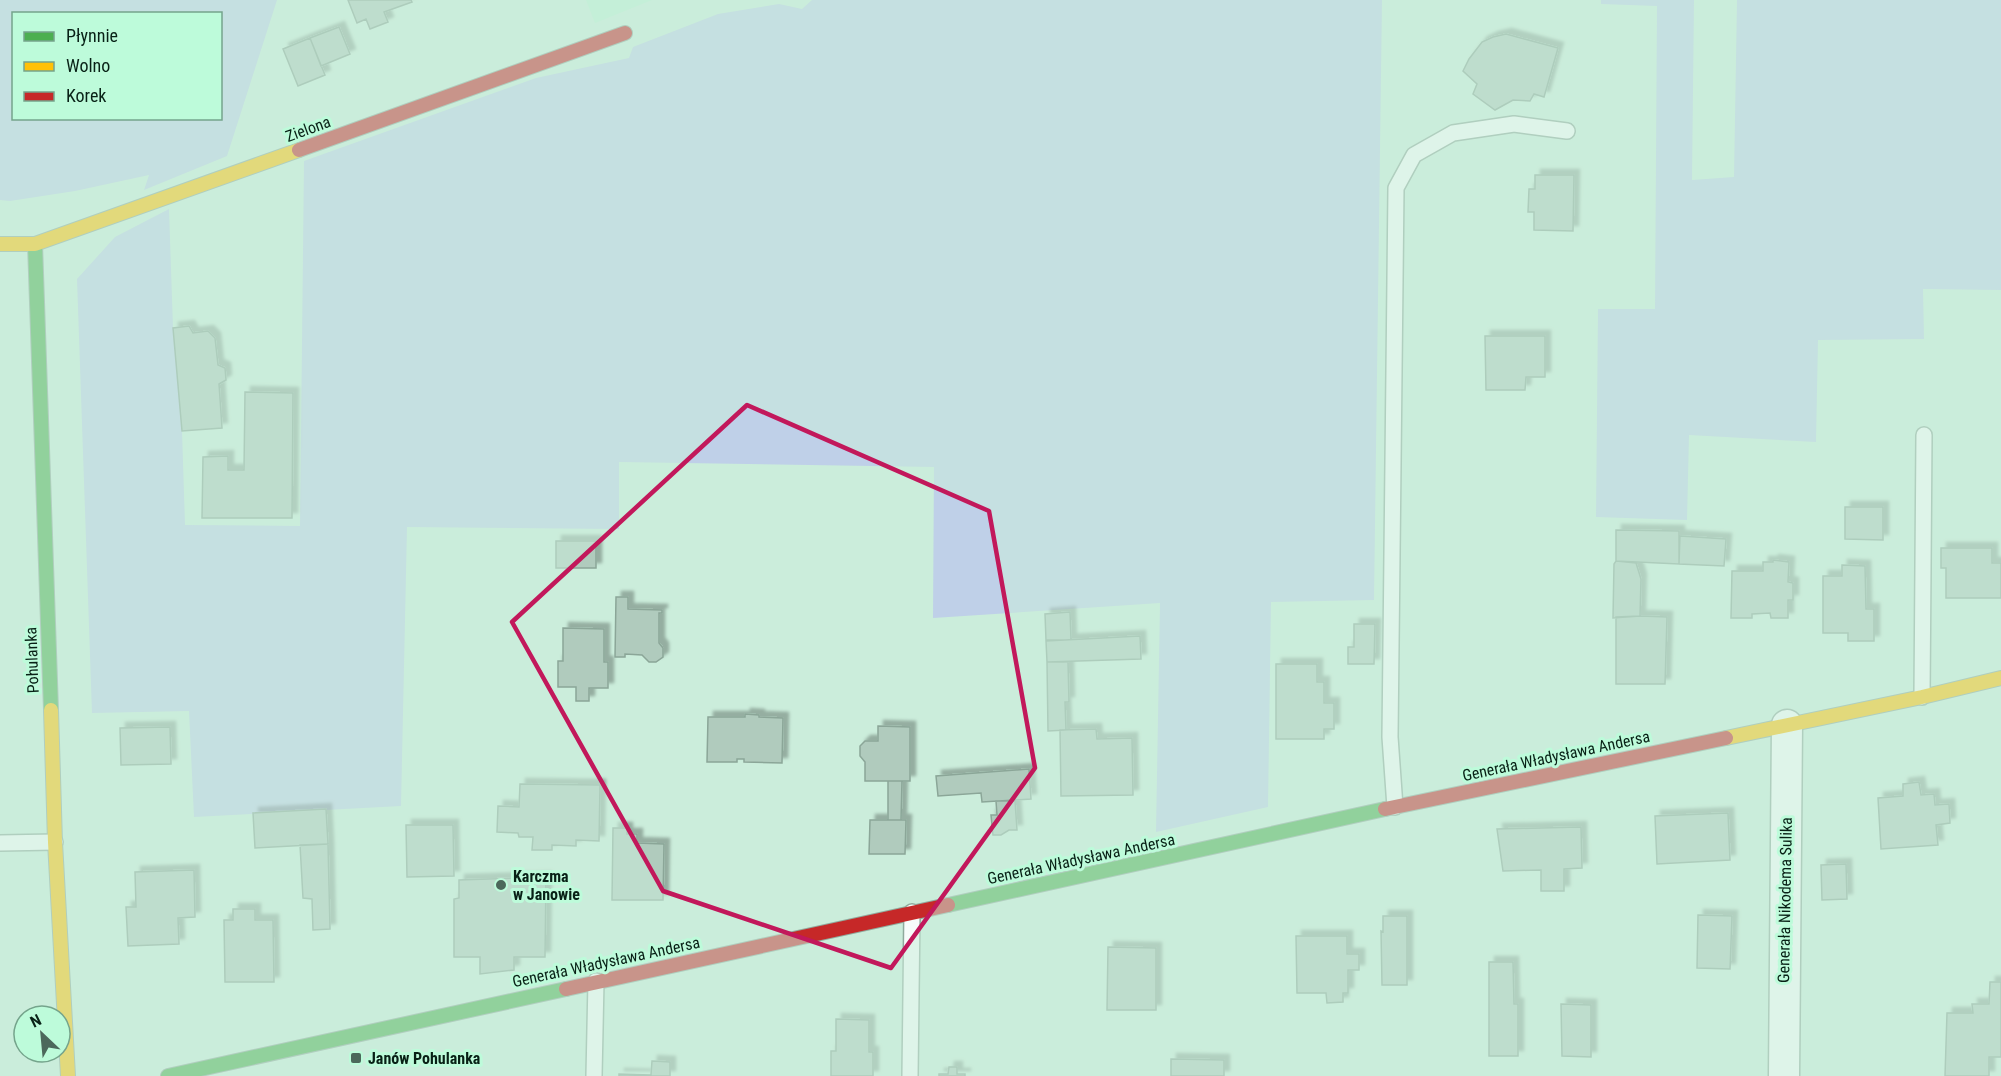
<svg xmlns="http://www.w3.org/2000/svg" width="2001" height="1076" font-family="'Roboto Condensed',sans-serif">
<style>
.built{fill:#bcf2d5}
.green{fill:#bfd0e8;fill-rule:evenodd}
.building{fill:#b0cbbd;stroke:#8ba698;stroke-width:1.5;filter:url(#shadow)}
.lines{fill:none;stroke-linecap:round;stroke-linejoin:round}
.lane-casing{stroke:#90aa9d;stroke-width:18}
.street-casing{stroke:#90aa9d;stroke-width:33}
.fast-casing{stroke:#90aa9d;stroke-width:16}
.slow-casing{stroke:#90aa9d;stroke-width:16}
.jam-casing{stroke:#90aa9d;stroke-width:16}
.lane{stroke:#f7fcfa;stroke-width:15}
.street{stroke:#f7fcfa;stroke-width:30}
.fast{stroke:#4caf50;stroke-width:14}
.slow{stroke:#ffc107;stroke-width:14}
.jam{stroke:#c62828;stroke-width:14}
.marked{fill:none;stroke:#c2185b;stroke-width:4.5;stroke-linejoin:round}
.poi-dot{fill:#4c685b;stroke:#bdfbda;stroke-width:2}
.labels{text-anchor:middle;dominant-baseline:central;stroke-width:6;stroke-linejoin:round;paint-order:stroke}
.street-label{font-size:16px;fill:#082116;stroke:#bdfbda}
.poi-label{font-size:16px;font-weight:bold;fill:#082116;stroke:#bdfbda;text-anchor:start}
</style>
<defs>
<filter id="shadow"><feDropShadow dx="5.5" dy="-5.5" stdDeviation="1.5" flood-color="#0004"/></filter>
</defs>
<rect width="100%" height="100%" fill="#cbeddb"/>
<path class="built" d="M586,0H652L595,23Z"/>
<path class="green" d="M0,0H277L227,156L144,190L149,175L75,191L10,201L0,200ZM14,14H220V118H14Z
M812,0H1382L1374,600L1271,602L1268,807L1156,832L1160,603L933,618L934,467L619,462V529L407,527L401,806L194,817L189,711L92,713L77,279L115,237L169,209L173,328L182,431L185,525L300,526L304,161L536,78L629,58L633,47L718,14L779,4L802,9Z
M1601,0H1694L1692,180L1734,177L1737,0H2001V290L1923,289L1924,339L1818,340L1816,442L1689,435L1687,520L1596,517L1598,309H1655L1657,6L1601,4Z"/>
<path class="building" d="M348,0H411L412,2L384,12L388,22L370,29L366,19L357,23Z
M339,27L350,54L321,66L310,38Z
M1506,34L1558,48L1544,97L1534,94L1530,101L1513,100L1495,110L1473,94L1477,84L1463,71L1469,59L1482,42L1493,37Z
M310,38L325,75L298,86L283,49Z
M1535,175H1574L1573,231L1534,230V212H1528L1529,189H1535Z
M189,326L193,333L208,331L215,338L218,365L225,368L226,380L219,384L222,428L182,431L173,328Z
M1485,336H1545V377H1526L1525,390H1486Z
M245,392L293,393L292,518H202L203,457L228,456V470H244Z
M1845,507H1883V540L1845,539Z
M1616,530L1679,531V564L1616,561Z
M1680,536L1726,539L1724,566L1679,564Z
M556,541H596V568H556Z
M1941,548H1992V563H2001V598H1946V568H1941Z
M1773,560L1789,562L1788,582L1793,583V600H1788V618H1771L1770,613L1752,614V618H1731L1732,571H1763V562H1773Z
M1616,561L1636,563L1641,579L1640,616L1613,618L1614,564Z
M1842,565L1865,566L1866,609H1874V641H1848V633H1823V576H1842Z
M616,597H628V609L662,610V613H659V643L663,648V657L656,662H649L642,655L625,654V657H615Z
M1070,612L1071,640H1046L1045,614Z
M1640,616L1667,617L1665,684H1616V617Z
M1354,624H1375L1374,664H1348V647H1354Z
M563,628L604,629V662H608V688H589V701H576V687H558V661H563Z
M1140,636L1141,659L1047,662L1046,641Z
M1047,662H1068L1069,702H1065L1066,730L1048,731Z
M1276,664H1317V682H1324V703H1334V729H1324V739H1276Z
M745,714L759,715V717L783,718L782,763L744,762V759H737V762H707L708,717H745Z
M878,726L910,727V781H865V762L860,756V746L865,741H878Z
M170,727L171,764L121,765L120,728Z
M1096,729L1097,739L1132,738L1133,795L1061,796L1060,730Z
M1029,769L1031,799L982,802L981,793L938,796L936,776Z
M888,781H902L901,820H888Z
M1919,782L1921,795L1934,794L1935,805L1949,804L1950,823L1936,825L1938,845L1881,849L1878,798L1903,796V784Z
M520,784L600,785L599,841L576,840V846L552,845V850H532L533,837H519L518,833L497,832L498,806L519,807Z
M996,801H1015L1017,830H1009L1001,835H993L991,815H997Z
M326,809L328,844L255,848L253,813Z
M1728,813L1730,860L1657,864L1655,816Z
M870,820H906L905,854H869Z
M406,825H453L454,876L407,877Z
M1581,827L1582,868L1564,869V891H1541V870L1503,871L1497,829Z
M613,828H627V834H637V843L664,844L663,900H612Z
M328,844L330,929L313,930L312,899L303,898L300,845Z
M1846,864L1847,899L1822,900L1821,865Z
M194,870L195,917L178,918L179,944L128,946L126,907H136L135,872Z
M546,877L545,957H514V970L480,974V957H454V899L459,898V880Z
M233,909H255V920H273L274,982H225L224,920H233Z
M1698,915L1732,916L1730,969L1697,968Z
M1383,916H1407V985H1382L1381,931L1383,932Z
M1296,936H1347V954H1359V970H1348V993H1343V1002L1327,1003L1326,993H1297Z
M1108,947L1156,948V1010H1107Z
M1489,962H1513L1514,1004H1518V1056H1489Z
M1990,982H2001V1057H1989V1076H1945L1947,1013H1973L1972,1004H1989Z
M1561,1004L1591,1005V1057L1562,1056Z
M836,1019L869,1020V1052H873V1076H831V1051H836Z
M1171,1059L1224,1060V1076H1171Z
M652,1061L670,1062V1076H619V1074L651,1075Z
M949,1067H957V1074H965V1076H939V1074H948Z"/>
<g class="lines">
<g class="lane-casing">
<path id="lane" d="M1922,697L1924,435
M1395,807L1390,737L1396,188L1414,155L1453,133L1514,124L1567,131
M0,843L55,842
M594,1076L596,981
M910,1076L912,912"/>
</g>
<g class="street-casing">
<path id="street" d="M1784,1076L1787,725"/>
</g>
<g class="fast-casing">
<path id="fast" d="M35,244L51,710
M948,905L1385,809
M168,1076L566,989"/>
</g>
<g class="slow-casing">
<path id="slow" d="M0,244H35L299,150
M51,710L55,842L68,1076
M1726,738L1922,697L2001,678"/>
</g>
<g class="jam-casing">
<path id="jam" d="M299,150L625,33
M1385,809L1726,738
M566,989L948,905"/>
</g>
<use href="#lane" class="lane"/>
<use href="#street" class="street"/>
<use href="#fast" class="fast"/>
<use href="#slow" class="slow"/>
<use href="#jam" class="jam"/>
</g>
<path d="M0 0H2001V1076H0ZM747,405L989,511L1035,768L891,968L663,891L512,622Z" fill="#cbeddb" fill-opacity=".55" fill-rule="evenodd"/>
<path class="marked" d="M747,405L989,511L1035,768L891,968L663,891L512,622Z"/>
<g class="poi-dot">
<circle cx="501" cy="885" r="6"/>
<rect x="350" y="1052" width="12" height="12" rx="3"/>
</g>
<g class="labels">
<g class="street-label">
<text transform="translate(308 129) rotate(-20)">Zielona</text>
<text transform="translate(32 660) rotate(-92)">Pohulanka</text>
<text transform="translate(1556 756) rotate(-12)">Generała Władysława Andersa</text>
<text transform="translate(1081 859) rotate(-12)">Generała Władysława Andersa</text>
<text transform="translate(1785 900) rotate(-89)">Generała Nikodema Sulika</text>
<text transform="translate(606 962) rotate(-12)">Generała Władysława Andersa</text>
</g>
<g class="poi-label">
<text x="513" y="876">Karczma<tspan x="513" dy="18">w Janowie</tspan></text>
<text x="368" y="1058">Janów Pohulanka</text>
</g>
</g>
<rect x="12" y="12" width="210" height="108" fill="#bdfbda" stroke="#75a48c" stroke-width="1.5"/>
<rect x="24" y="32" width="30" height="9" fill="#4caf50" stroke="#75a48c" stroke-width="1.5"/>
<text x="66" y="42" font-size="18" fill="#082116">Płynnie</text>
<rect x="24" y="62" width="30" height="9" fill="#ffc107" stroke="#75a48c" stroke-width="1.5"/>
<text x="66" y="72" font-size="18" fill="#082116">Wolno</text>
<rect x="24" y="92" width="30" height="9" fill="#c62828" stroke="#75a48c" stroke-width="1.5"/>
<text x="66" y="102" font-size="18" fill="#082116">Korek</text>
<g transform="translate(42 1034) rotate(334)"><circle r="28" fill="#bdfbda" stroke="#75a48c" stroke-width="1.5"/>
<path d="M0-4.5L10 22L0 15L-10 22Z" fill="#4c685b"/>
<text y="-9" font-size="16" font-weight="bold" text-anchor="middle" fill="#082116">N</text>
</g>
</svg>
